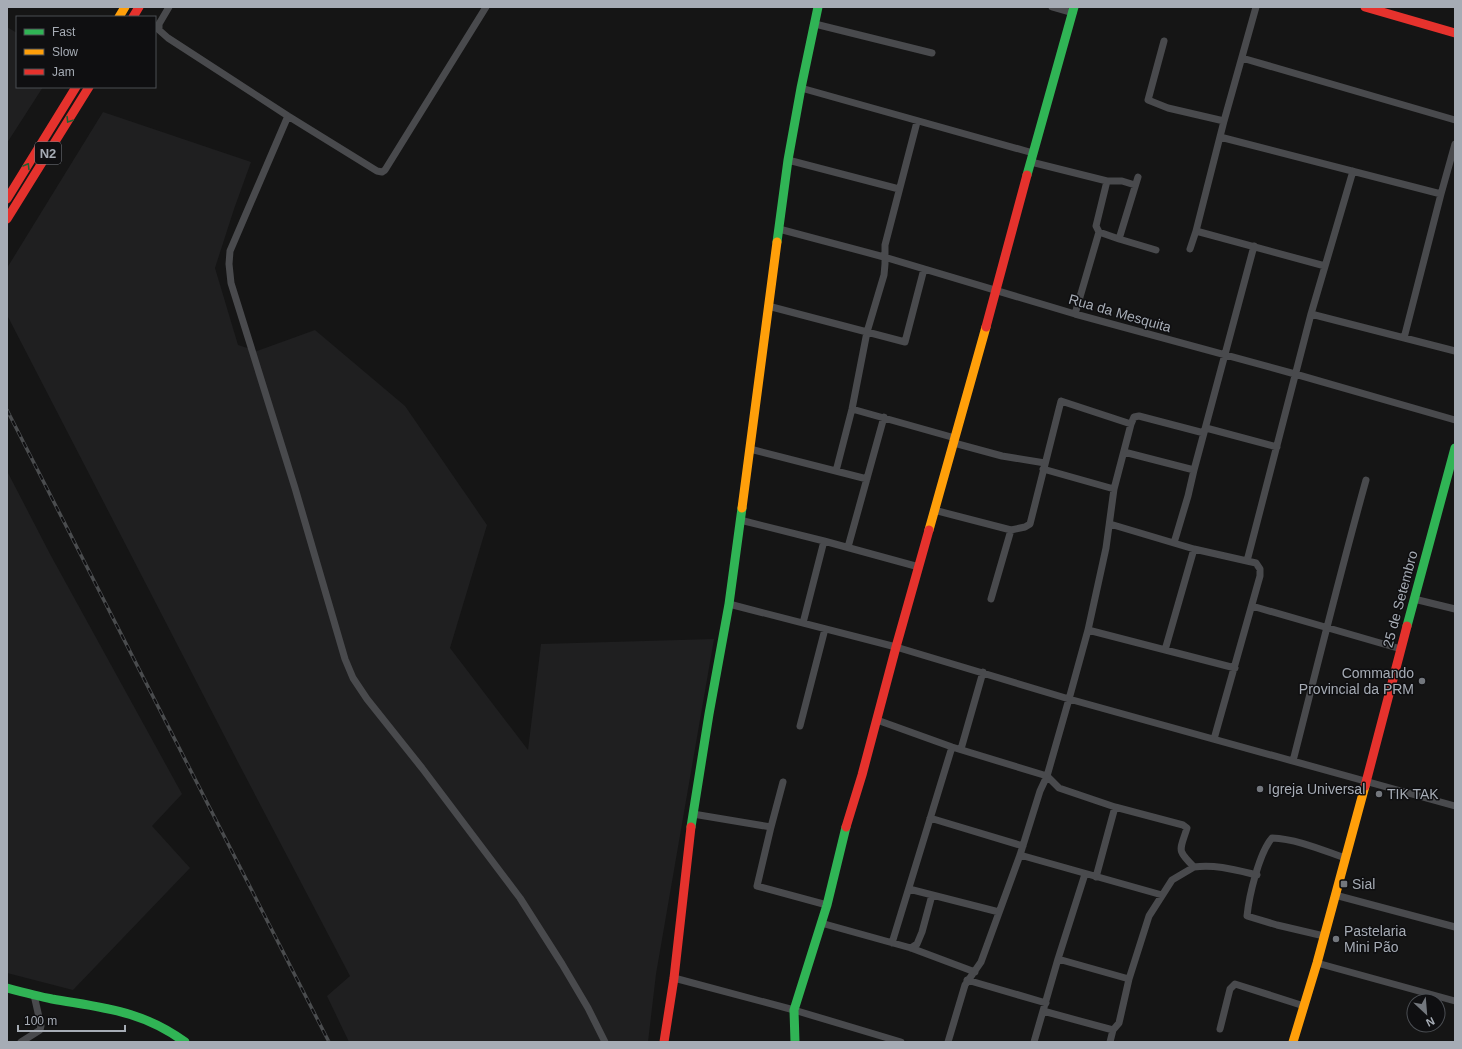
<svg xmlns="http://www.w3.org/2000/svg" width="1462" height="1049" font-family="Arial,sans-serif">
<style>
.built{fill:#1f1f20}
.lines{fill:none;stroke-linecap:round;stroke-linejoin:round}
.street{stroke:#494a4d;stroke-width:7}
.fast{stroke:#30b455;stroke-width:9}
.slow{stroke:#ff9f0a;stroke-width:9}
.jam{stroke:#e5322d;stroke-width:9}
.rail-casing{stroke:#4a4c4e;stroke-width:3.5}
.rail{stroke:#0f0f11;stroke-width:2;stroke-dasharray:6;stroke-linecap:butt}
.oneway{stroke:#206233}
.poi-dot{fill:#73777d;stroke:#0f0f11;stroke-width:1.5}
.labels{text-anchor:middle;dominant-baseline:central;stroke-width:3;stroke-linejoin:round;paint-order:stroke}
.shield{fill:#0f0f11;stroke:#797d84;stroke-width:1}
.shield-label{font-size:13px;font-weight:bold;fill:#a6acb5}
.street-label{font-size:14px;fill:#a6acb5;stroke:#0f0f11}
.poi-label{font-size:14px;fill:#a6acb5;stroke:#0f0f11;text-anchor:start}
</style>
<rect width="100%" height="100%" fill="#151515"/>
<path class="built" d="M7,27L17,33V87H43L7,143Z
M103,112L251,162L234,209L215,268L238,345L257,351L315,330L405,406L487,525L450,648L528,750L541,644L714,639L656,974L648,1042H349L327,996L350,976L240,766L7,315V268Z
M7,471L50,554L182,794L152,826L190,868L73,990L7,973Z"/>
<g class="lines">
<path class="street" d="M169,7L159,24V30L168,38L288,116L377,171L382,172L385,170L486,7
M1052,7L1073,13
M1256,7L1224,121L1196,231L1325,266
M815,24L932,53
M1164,41L1148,100L1168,108L1224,121
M1242,58L1455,120
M801,88L1033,153
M288,116L230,251L229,264L231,283L295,488L345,659L353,678L367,699L422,768L520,898L562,964L588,1008L605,1042
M1220,137L1441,194
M788,160L899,189
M1031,162L1107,181H1122L1135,185
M779,229L884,257L1075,314L1295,374L1455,420
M1099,232L1119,239L1138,177
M1119,239L1156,250
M1190,249L1196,231
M768,306L905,342L924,269
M1075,314L1099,232L1096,226L1107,181
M1311,314L1455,351
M1404,338L1441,194L1455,144
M852,409L955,438
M1206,428L1277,447
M954,443L1002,456L1045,463
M750,449L867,479
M1124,452L1194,470
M1043,469L1114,489
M836,471L852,409L867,332L884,275L885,264V245L917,122
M934,510L1011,530L1025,527L1030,524L1061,401L1131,424
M740,520L824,541L919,567
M1110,524L1194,549L1247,561
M1174,543L1188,496L1194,470L1254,246
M848,547L884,417
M991,599L1011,530
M1414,599L1455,609
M729,604L896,647L1069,699L1455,806
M1252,606L1401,649
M803,623L824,541
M1088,630L1235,668
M1165,650L1194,549
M877,720L952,747L1047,776L1059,788L1115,807L1183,825L1187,828C1180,851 1176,849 1194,867L1172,880L1149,916L1129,979L1119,1023L1113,1030L1110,1042
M800,726L825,629
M1214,739L1260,576V569L1256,563L1247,561L1311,314L1353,171
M961,749L983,672
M1293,761C1317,667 1340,573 1366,480
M783,782L771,827L757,886L827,905
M693,814L771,827
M930,818L1023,846
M1020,855L1162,895
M1194,867C1215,864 1236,870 1257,875
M1096,877L1115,807
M909,889L999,912
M1335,895L1455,927
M821,923L911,948L975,972
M1324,936L1277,925L1247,916C1249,896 1259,853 1272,838C1297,839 1322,850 1345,858
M892,943L952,747
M911,948L917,944L922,932L932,895
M1058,959L1129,979
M1317,963L1455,1001
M674,978L794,1010L901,1042
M967,980L1046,1003
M1043,1011L1113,1030
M1220,1029L1230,989L1235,984L1304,1006
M21,1042L40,1030L41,1026L34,995
M948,1042L965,985L981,962L1020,855L1040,791L1047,776L1069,699L1088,630L1106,548L1114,489L1131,424L1134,417L1139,416L1204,433
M1034,1042L1058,959L1085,874"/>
<path class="fast" d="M1027,175L1074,7
M777,242L788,160L801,88L818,7
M1407,626L1455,448
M691,827L709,714L729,604L742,508
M7,988C22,992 37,996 52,999C103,1008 141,1010 185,1042
M795,1042L794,1010L827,905L846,827"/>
<path class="slow" d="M119,17L125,7
M742,508L777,242
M929,530L986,327
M1293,1042L1317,963L1365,786"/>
<path class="jam" d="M1365,7L1455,33
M133,17L139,7
M7,199L76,87
M7,219L89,87
M986,327L1027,175
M1365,786L1407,626
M846,827L862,775L896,647L929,530
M664,1042L674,978L691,827"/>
<g class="rail-casing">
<path id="rail" d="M7,410L329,1042"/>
</g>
<use href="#rail" class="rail"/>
</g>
<defs><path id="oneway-chevron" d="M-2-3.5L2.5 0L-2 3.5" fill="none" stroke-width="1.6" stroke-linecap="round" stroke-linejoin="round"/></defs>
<g class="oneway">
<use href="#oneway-chevron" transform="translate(69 120) rotate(122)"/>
<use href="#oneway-chevron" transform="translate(27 166) rotate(-59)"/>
</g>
<g class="poi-dot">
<circle cx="1422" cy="681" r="4"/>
<circle cx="1260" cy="789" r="4"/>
<circle cx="1379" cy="794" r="4"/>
<rect x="1340" y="880" width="8" height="8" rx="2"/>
<circle cx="1336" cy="939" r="4"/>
</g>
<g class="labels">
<rect class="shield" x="35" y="142" width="26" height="22" rx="3"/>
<g class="shield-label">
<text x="48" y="153">N2</text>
</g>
<g class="street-label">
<text transform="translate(1120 313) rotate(16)">Rua da Mesquita</text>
<text transform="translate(1400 599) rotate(-75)">25 de Setembro</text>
</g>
<g class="poi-label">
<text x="1414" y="673" text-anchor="end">Commando<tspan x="1414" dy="16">Provincial da PRM</tspan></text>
<text x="1268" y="789">Igreja Universal</text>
<text x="1387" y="794">TIK TAK</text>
<text x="1352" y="884">Sial</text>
<text x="1344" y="931">Pastelaria<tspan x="1344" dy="16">Mini Pão</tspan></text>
</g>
</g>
<rect width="1462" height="1049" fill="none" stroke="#a6acb5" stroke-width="16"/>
<rect x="16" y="16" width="140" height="72" fill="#0f0f11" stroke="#4b4e53"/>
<rect x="24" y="29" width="20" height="6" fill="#30b455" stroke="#4b4e53"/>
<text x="52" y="36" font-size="12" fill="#a6acb5">Fast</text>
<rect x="24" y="49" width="20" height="6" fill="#ff9f0a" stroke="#4b4e53"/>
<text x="52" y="56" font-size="12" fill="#a6acb5">Slow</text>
<rect x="24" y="69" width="20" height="6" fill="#e5322d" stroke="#4b4e53"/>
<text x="52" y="76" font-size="12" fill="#a6acb5">Jam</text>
<g transform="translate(1426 1013) rotate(154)"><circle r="19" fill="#0f0f11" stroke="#4b4e53"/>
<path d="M0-3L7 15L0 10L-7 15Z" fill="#73777d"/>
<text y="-6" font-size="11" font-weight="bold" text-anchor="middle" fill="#a6acb5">N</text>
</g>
<path d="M18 1025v6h107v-6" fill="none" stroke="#a6acb5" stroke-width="2"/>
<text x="24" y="1025" font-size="12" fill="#a6acb5" stroke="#0f0f11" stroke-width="3" paint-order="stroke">100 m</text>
</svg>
